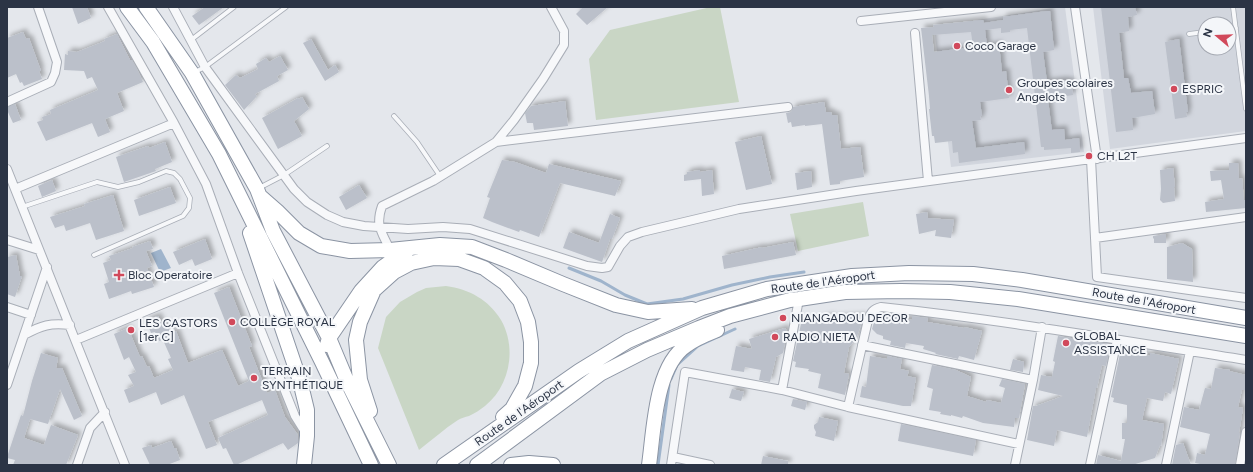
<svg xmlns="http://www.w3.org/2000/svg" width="1253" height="472" font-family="Figtree,sans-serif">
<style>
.built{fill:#d2d6de;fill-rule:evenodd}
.green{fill:#c9d6c5}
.water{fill:#9fb4cc}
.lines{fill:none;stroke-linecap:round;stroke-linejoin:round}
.stream{stroke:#9fb4cc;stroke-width:3}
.building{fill:#bbc0ca;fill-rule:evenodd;filter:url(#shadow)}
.service-casing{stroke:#a9aeb7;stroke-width:5.5}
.minor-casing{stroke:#a9aeb7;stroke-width:10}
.trunk-casing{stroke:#8b94a3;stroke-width:16}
.service{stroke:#f7f8fa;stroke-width:4}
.minor{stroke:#f7f8fa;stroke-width:8}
.trunk{stroke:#fff;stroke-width:14}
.poi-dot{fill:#d1495b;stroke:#f4f6f9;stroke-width:1.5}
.labels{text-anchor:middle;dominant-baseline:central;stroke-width:4;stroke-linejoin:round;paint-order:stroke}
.poi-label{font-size:12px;fill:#2b3445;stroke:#f4f6f9;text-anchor:start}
.street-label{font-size:12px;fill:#2b3445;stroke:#f4f6f9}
</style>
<defs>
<filter id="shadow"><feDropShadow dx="3.5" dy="-3.5" stdDeviation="2" flood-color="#0004"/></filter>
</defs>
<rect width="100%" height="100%" fill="#e4e7ec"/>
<path class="built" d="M1059,7H1065L1084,152L951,167L934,27Z
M1093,7H1246V131L1110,149ZM1205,24H1229V48H1205Z"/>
<path class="green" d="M711,7H720L739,102L596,120L589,59L610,30Z
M863,202L869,236L798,251L790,214Z
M446,286C469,289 489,300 501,320C517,348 510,386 485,406C480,410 475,413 469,416C465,417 461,418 458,420C444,429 432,440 419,450L378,348L386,317L400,302L417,292L426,288Z"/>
<path class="water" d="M161,249L171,268L160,272L151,253Z"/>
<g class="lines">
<path class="stream" d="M569,268L601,281L625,295L647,304L683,299L732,285L770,277L804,272
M671,379L677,365L698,346L735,329
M658,465L669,385"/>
</g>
<path class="building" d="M72,7H87L91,18L78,24Z
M205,7H224L199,25L192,16Z
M583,7H608L587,25L576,14Z
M1101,7H1135L1137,15L1128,17L1129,31L1119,33L1124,78H1128L1131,93L1152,91L1155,114L1132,118L1133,130L1116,132Z
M1047,11H1050L1054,50L1043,52L1047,82L1065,80V81H1071L1073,95L1048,99L1051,124L1052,130L1064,129L1065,140L1079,138L1080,152L1071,153V148L1044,150V147H1041L1027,28L1010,30V32L1001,33V28L985,30L987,46L999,44L1002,72L1006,71L1009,98L980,102L982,116H980L981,120L972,121L976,148L1024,142L1025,154L959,163L958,152L953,153L952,141L935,143L934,136H932L929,109H930L929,96L921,28L934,27L933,25L983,20L984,23L1003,20V17ZM971,32L973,47L934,52L932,35Z
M23,32L26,39L29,38L41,71H39L42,79L24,86L22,82L20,83L16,74L7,78V38Z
M117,34L130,60H132L137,69L143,82L117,93L124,111L105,119L110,132L98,137L92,123L46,141L37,122L43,120L42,117L51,114L50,110L98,90L92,77L87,79L84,71L64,70L65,54L68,55V51L77,52L105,41L104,39Z
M311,39L328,70L335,65L339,72L325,81L303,43Z
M1179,39L1188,112H1186L1187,117L1175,119L1165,42Z
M280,56L288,70L277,76L279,81L255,94L257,96L244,110L225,85L236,75L240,78L258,69L256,64L266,58L269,62Z
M302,97L309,109L294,121L302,136L278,149L262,118L298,98L299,99Z
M565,101L568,126L534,130L533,123H527L525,113L531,106Z
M824,102L826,112H831L832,115H837L841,149L860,147L864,177L840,181V184L830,185L822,124L805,126V125L792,127L791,122L788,123L786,113L791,112L793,107Z
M15,104L21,120L13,123L7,110V107Z
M761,136L772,184L746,190L735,142Z
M165,142L172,162L155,169L156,171L124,182L116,157L148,146L149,148Z
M502,160L515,162L546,173L549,164L621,181L615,196L560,183L539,237L520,230L519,232L492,222L483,218L490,198L487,197Z
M1229,163H1238L1239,179L1242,178L1244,200H1246V208L1206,212L1205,202L1224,199L1221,180L1211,181L1210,171L1229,170Z
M1173,168L1175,187H1174L1175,201L1163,203L1160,200L1161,189L1160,170Z
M700,170V172L712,170L714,194L702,196L701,179L684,181V175L687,174V172Z
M811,171L812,187L797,190L795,173Z
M52,180L56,191L42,197L38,186Z
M359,185L367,198L346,210L339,197Z
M170,187L176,203L139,216L134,200Z
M113,195L124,231L96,240L90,223L66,231L64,225L55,228L50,217L85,206L84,204Z
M927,212L928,218L954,220L951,238L935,236L936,230L919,234L916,214Z
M610,214L620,218L612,239H610L602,262L563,248L569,232L599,243Z
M1166,234V243H1154V238L1153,239V236Z
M205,239L212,259L195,266L192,259L179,265L173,252Z
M150,241L153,249L146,251L152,266L147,268L154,287L132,294L131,291L109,299L104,284L109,282L103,263L111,260L109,256L133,248L132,247Z
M793,242L796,255L724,269L722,256L762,247V248Z
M1182,243L1192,249L1193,282L1167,279V247Z
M16,255L20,276H22L15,297L7,294V257Z
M229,287L252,346L249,347L267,393L275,390L285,417L298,435V443L288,450L283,443L236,465H234L226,448L223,449L218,438L268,415L262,400L208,422L217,445L206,449L184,395L161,405L156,392L129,403L124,390L134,386L128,375L136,372L129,357L124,360L114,334L128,328L140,357L142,356L147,367L149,366L154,378L173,370L168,359L171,358L163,340L159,341L155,332L151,333L146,320L158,316L162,326L167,324L171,333L176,331L188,363L222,350L238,386L249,381L214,293Z
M881,313L912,320V316L928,318L927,322L964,328V327L982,331L974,360L959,356L958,359L935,354L936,353L923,349L924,346L906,343L905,348L890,345L891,341L883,339V336L877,334L872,329L876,316Z
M831,316V318L864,316L856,339H854L852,344L849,347L844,373L849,374L845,395L818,388L821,374L808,371L809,369L795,367L796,362L793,361L801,324Z
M785,328L787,331L783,353L776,357L770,382L759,380L761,370L745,367L744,372L731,370L736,346L752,349L749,339Z
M1058,336L1109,344L1108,346L1110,347L1106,366L1102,365L1097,388H1096L1087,437L1057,430L1054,446L1027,440L1033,406H1036L1063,396L1038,390L1041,375L1052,377L1055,362L1053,361Z
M1121,349H1124V351L1150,356V353L1179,359L1171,394L1165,392L1163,401L1147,398L1142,420L1164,424L1161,446L1160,445L1155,458L1132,465H1096L1098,455L1121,461L1125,439H1122V423H1127V405L1113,402L1114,398L1111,397Z
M41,353L58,358L56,368H62L82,416L74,420L60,389L48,424L30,419L24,438L44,445L51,425L78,435L66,465H13L15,460L7,458V457L21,415L23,416L32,381Z
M870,356L887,359V356L902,359L900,369L909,371L907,376L916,378L911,406H903L860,397L862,386L866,387Z
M1013,359L1024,362L1023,372L1010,370Z
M932,365L956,370L971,377L967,396L986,402L987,400L1001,403L1005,388L999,386L1002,379L1025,384L1019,418H1015L1014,427L983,423L963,416L962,418L951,415V416L940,414L941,412L929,410L933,389L927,387Z
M1215,368L1230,370L1229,371L1246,375V390H1242L1238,407L1243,408L1239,433H1240L1235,465H1205L1195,463L1197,453L1205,455L1210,434L1180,427L1184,407L1199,410L1205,388L1211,389Z
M732,389L744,392L741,401L729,398Z
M793,399L807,402L805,410L791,406Z
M819,417L838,421L834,441L815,436L816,432L814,428V425L818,422Z
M901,424L976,440L973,456L898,441Z
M171,441L174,448H176L180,460L167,465H150L142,448L151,445L152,448Z
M1183,443L1191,465H1172L1176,445Z
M763,456L788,461V465H761Z"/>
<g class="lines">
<g class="service-casing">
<path id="service" d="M1233,7L1246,109
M1229,29L1236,28
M1189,34L1205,32
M191,40L234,7
M195,72L205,67L286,7
M394,116L417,142L440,176
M259,188L284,175L327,146
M22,207L97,182L118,187L139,182L166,171L174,173L180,179L190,198L189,208L183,216L94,255"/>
</g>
<g class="minor-casing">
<path id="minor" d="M108,7L174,123L206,184L238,273L295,416L305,432
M173,7L205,67L294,189L307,202L327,215L343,222L364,226L408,229L443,227L470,229L587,266L602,268L608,267L620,246L628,237L642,232L739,209L856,191L1246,138
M1075,7L1097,159
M861,21L991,7
M915,33L928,181
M7,102L51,82L55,73L57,62L38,7
M496,142L788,107
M1091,159L1097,277L1246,298
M7,169L125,465
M15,189L174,123
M1095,238L1246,217
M7,240L39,250
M390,250C382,232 375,226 382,206L433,181L496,142L514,120L543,79L564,45V31L551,7
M7,307L31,315
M24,335C42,325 50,323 70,325
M76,340L238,273
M862,345L1033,380
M7,385L47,267
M782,390L799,299
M848,407L868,320C871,312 873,309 881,307C1004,320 1125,341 1246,360
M673,457L710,465
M77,465L90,428L105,412
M671,465L685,372L782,390L848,407L1019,444
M1015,465L1033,380L1042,327
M1090,465L1117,340
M1166,465L1190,351
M1240,465L1246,432"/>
</g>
<g class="trunk-casing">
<path id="trunk" d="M127,7L153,42L219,154L322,362L371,465
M146,7L192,73L257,189L273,231L329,338L347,381L389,465
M261,197L277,211L299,233L321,246L350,251L390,250L440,245L472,247L506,260L563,284L616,305L648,312L692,309
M250,233L300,381L307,410V436L304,465
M327,345L329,338L361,291L383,267L409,249
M370,411L360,380L356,340L360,322L374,290L394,272L411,263L434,258L459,259L484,268L505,283L520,301L528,322L531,342V363L525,386L512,409L503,417
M444,465L579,371L628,341L702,308L767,289L852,276L909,273L973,274L1022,280L1246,318
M477,465L600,374L647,350L699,328L730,316L790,300L799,299L845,292L901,291L950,292L1018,299L1246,336
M511,465L529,463L553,465
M649,465C654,430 655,366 687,345C696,338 707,334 717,330"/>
</g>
<use href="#service" class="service"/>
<use href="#minor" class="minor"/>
<use href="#trunk" class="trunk"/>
</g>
<g class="poi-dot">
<circle cx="957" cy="46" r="4"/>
<circle cx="1174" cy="89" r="4"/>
<circle cx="1009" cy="90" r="4"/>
<circle cx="1089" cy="156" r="4"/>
<path d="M117 269h4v4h4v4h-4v4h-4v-4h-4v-4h4z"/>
<circle cx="783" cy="318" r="4"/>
<circle cx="232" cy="322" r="4"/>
<circle cx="131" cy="330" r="4"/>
<circle cx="775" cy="337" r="4"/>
<circle cx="1066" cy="343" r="4"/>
<circle cx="254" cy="378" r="4"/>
</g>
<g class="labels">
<g class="poi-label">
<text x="965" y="46">Coco Garage</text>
<text x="1017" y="83">Groupes scolaires<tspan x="1017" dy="14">Angelots</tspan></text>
<text x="1182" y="89">ESPRIC</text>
<text x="1097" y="156">CH L2T</text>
<text x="128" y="275">Bloc Operatoire</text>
<text x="791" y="318">NIANGADOU DECOR</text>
<text x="240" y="322">COLLÈGE ROYAL</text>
<text x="139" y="323">LES CASTORS<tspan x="139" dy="14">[1er C]</tspan></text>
<text x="1074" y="336">GLOBAL<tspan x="1074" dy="14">ASSISTANCE</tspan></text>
<text x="783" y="337">RADIO NIETA</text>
<text x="262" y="371">TERRAIN<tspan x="262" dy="14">SYNTHÉTIQUE</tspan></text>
</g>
<g class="street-label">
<text transform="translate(823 282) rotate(-8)">Route de l'Aéroport</text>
<text transform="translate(1144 301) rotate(10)">Route de l'Aéroport</text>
<text transform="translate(519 413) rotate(-35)">Route de l'Aéroport</text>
</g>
</g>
<rect width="1253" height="472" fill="none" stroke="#2b3445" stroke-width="16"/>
<g transform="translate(1217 36) rotate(289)"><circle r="19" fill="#f4f6f9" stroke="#a4a8b1"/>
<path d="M0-3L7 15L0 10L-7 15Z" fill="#d1495b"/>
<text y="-6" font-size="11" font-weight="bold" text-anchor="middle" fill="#2b3445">N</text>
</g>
</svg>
